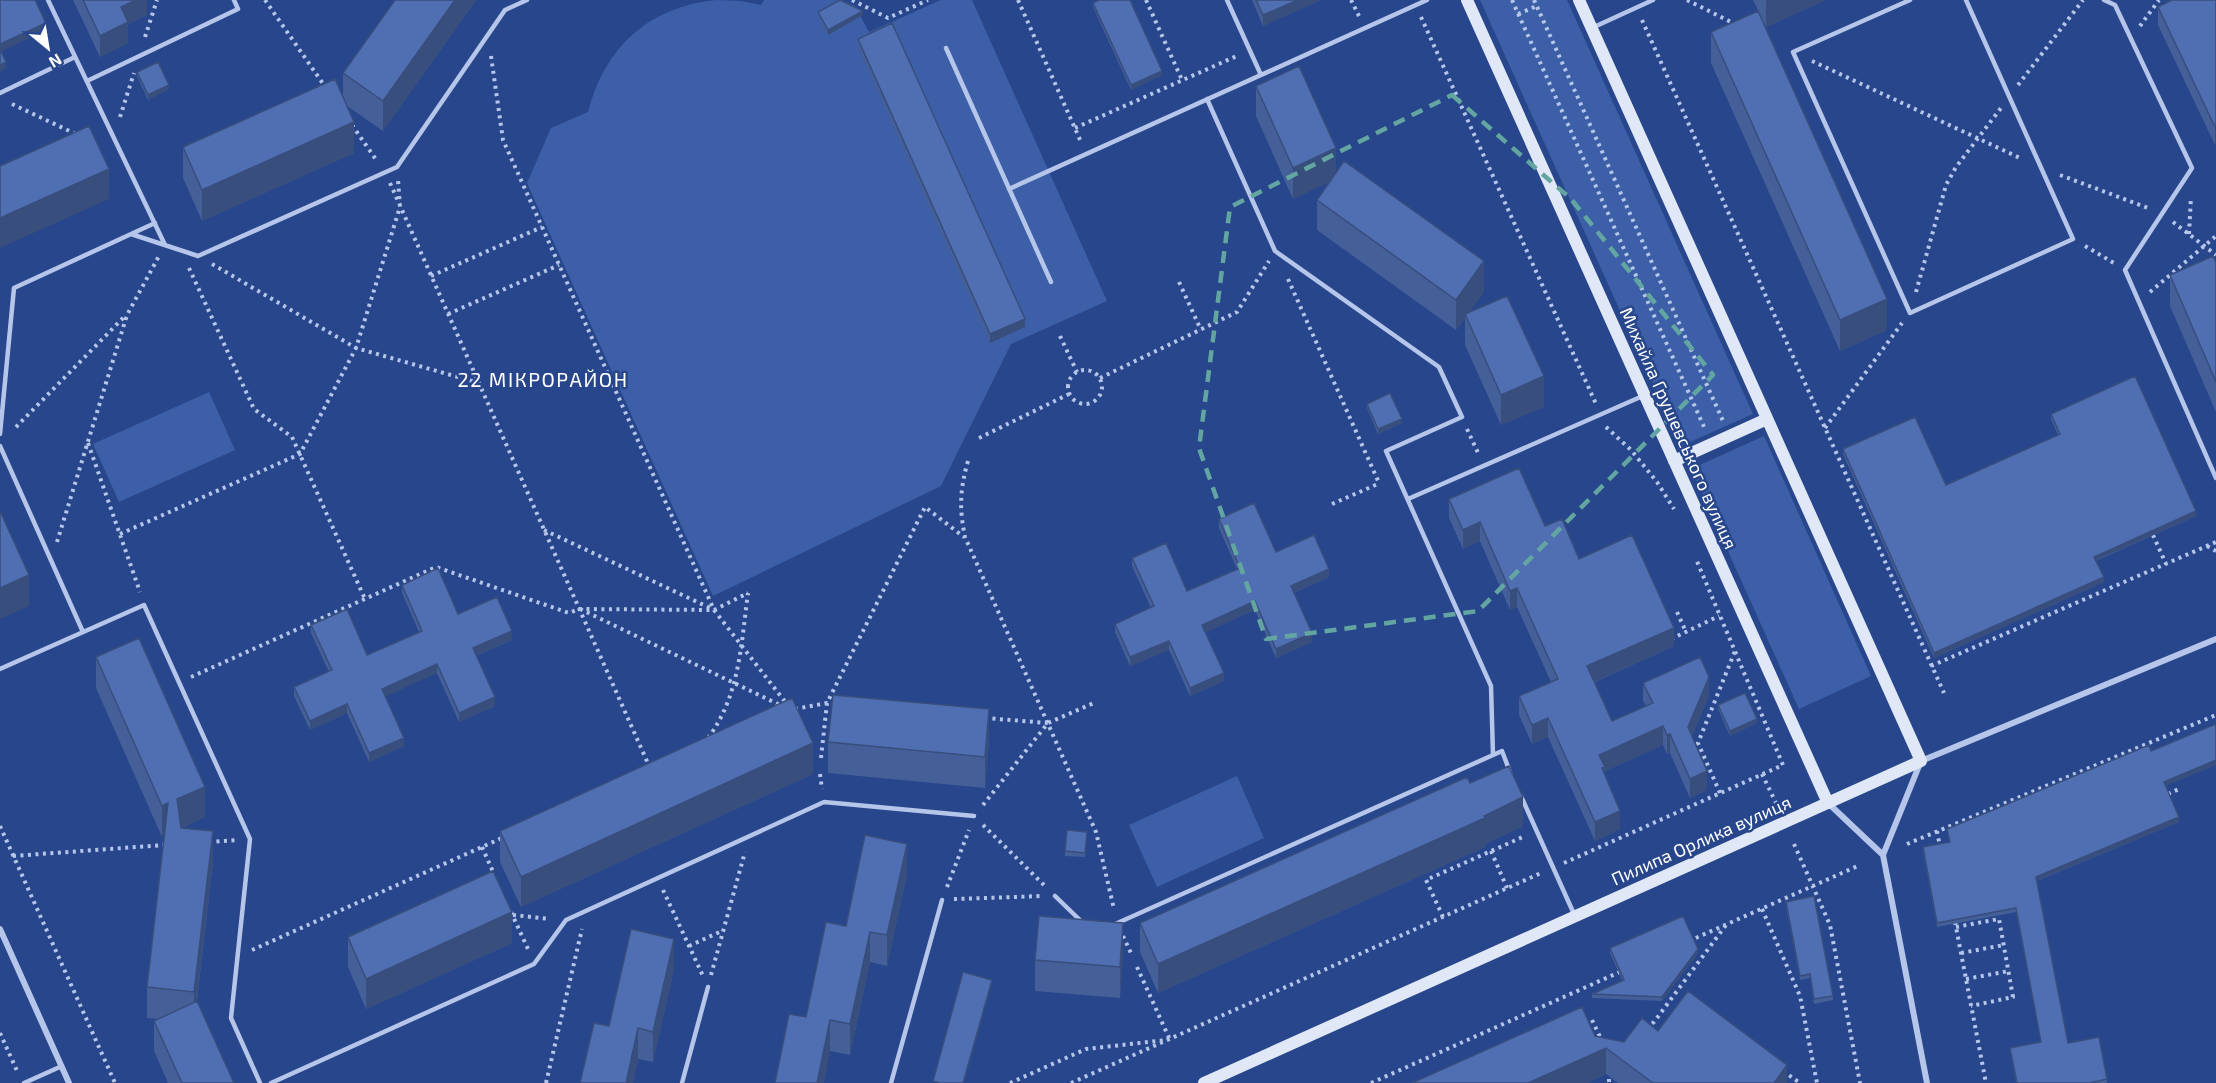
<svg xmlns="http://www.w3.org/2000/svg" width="2216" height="1083" font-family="'Exo 2',sans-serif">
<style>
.green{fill:#3c5fa7}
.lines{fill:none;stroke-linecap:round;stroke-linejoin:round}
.path{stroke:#b6c6ea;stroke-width:4;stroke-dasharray:3 4.5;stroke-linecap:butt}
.lane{stroke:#b6c6ea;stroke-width:4.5}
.street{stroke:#b6c6ea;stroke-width:6}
.secondary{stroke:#e0e8f8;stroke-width:12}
.wall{fill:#455f99}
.shaded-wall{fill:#384e7d}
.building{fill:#506fb2;stroke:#384e7d;stroke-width:1.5}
.marked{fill:none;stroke:#63a6a1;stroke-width:4.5;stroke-dasharray:12 8;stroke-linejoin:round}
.labels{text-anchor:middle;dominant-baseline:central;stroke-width:5;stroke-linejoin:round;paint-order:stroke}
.street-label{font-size:18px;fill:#fff;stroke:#28468b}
.neighbourhood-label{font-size:20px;letter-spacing:1.5px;fill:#fff;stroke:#28468b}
</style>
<rect width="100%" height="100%" fill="#28468b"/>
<path class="green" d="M716,0L741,1L761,5L764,0H842L855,6L869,32L941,0H972L1107,301L1011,344L941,486L713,596L527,183L551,128L588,112C605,46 649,7 716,0Z
M1480,0H1567L1753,414L1681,446Z
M209,392L235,450L119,502L93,444Z
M1764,436L1871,676L1799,709L1691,469Z
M1237,776L1264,838L1157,887L1129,825Z"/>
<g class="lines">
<path class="path" d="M265,0L326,88
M852,0L888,18L928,0
M1018,0L1081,142
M1146,0L1182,80
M1351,0L1359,16
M1512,0L1705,429
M1534,0L1723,421
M1687,0L1735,24
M1518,14L1537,6
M1421,17L1596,404
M1642,20L1944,693
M2140,26L2159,0
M145,37L157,0
M491,56L503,140L714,610L786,703
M1812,61L2020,158
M2018,85L2083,0
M12,104L78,135
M120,117L134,73
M352,125L377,161
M1075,128L1239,55
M2060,175L2148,208
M390,183L650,768
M2173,222L2216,255
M2189,234L2191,197
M2085,246L2114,263
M212,264L356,348L479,383
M189,268L254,409L292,437L365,599
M431,276L542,227
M1288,279L1379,483
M1179,282L1201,330
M1916,292L1946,185L1956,167L2001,108
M2150,292L2216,236
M448,314L559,265
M1060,336L1077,372
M1068 387a17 17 0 1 1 34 0a17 17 0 1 1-34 0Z
M1100,378L1237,312L1269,261
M16,427L126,315
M1606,427L1631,450L1657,482L1674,509
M1825,428L1902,323
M1467,429L1479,455
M979,438L1069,394
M88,443L140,592
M968,461C960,489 959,508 965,537L1096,832L1114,909
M1332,504L1380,483
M544,530L710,608
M120,534L300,454L356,348L400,207L398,180
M2153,535L2166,564
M57,542L127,315L159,256
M2207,546L2216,551
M580,609L782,706
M1677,612L1686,632
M1671,639L1719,616
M1931,666L2216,542
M191,677L436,567L569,613L579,609L714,610L748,593
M795,709L827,703L835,704
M985,718L1048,723
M708,738C740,695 741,644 748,593
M821,758L827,703L925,507L964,537
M820,774L822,789
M1762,774L1776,803
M1720,793L1698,743L1735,651
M2168,794L2179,789
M983,805L1048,723L1096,702
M983,825L1046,887
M0,826L115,1083
M1937,831L1940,847
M209,842L237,840
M1794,844L1830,925L1860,1083
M1907,844L2216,715
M482,847L494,874
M1491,851L1507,888
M13,856L164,845
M1564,863L1783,765L1696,559
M947,887L969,830
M663,890L703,976
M954,899L1043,896
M1762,909L1800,996L1817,1083
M511,912L528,949
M513,915L550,919
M1443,917L1426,880L1525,836
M1955,922L1986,1083
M1956,927L1999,919L2013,997L1971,1006
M1123,936L1131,953
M1689,941L1860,865
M689,946L724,930
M252,950L502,838
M1961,953L2004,945
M1137,967L1170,1040
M711,975L745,852
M1966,979L2009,971
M1592,1020L1602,1041
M1646,1028L1654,1022L1726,925
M0,1033L18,1073
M1783,1071L1800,1083
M1609,1079V1083
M546,1083L582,929
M1010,1083L1086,1049L1166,1040
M1071,1083L1541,873
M1371,1083L1622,971"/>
<path class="lane" d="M48,0L165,245
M1227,0L1261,75
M1910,0L1793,52L1910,313L2073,239L1966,0
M2104,0L2115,5L2192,168L2125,270L2216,478
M1594,27L1653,0
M946,48L1051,282
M87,81L238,9L234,0
M0,93L75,57
M1207,99L1275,251L1439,367L1462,417L1386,451L1491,686L1493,755
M1009,189L1427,0
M131,234L198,256L397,167L505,10L527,0
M0,434L14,288L155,223
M0,446L83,632
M1408,499L1645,395
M0,669L144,605L250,839L231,1018L260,1083
M1521,796L1574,914
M1055,896L1083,923
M1113,925L1502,751L1510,772
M24,1083L62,1066
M271,1083L534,964L566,920L824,802L974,816
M682,1083L708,987
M891,1083L942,900"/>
<path class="street" d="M1828,803L1883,855
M0,929L69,1083
M1927,1083L1883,855L1921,761L2216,639"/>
<path class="secondary" d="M1467,0L1828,803
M1674,461L1767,419
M1204,1083L1921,761L1579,0"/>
</g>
<path class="wall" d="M73,0H147V15L128,24V43L100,57Z
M395,0H476L383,131L347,106L354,153L202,221L183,178V147L343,96V73Z
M1252,0H1321L1263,26Z
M1753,0H1826L1766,27Z
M2216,0L2215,145L2158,25V7Z
M1093,3L1162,75L1131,90L1093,7Z
M818,12L863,15L828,35L818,17Z
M1711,32L1887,330L1840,351L1711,63Z
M858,39L1025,327L990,343L858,47Z
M137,72L169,89L148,100L137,76Z
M1256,86L1336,173L1484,292L1469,312L1544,407L1501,425L1465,345V318L1456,330L1317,230V200L1330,181L1293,199L1256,116Z
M2216,263V412L2170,306V275Z
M1367,404L1402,423L1378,434L1367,408Z
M2051,414L2196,516L2096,561L2104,582L1934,658L1843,454V449L1946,485L2058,435L2051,419Z
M1449,499L1545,526L1674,646L1595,682L1612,721L1646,706L1643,701V683L1709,696L1692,736L1707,790L1690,798L1670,753L1667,754L1663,745L1605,771V776L1620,829L1595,841L1548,737L1532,744L1519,715V696L1551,682L1517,607L1510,610L1480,541L1463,549L1449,518Z
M1219,519L1276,552L1329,577L1294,593L1312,642L1276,658L1255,610L1206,632L1224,681L1190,696L1169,650L1130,666L1115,632V624L1151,608L1132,566V558L1187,591L1237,569L1219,528Z
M402,585L458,614L512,640L476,656L495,706L459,722L437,673L385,696L404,746L369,762L347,713L310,730L294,696V687L329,672L311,633V625L367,655L419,632L402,593Z
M96,657L205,817L182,828L213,862L197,1001L234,1083H168L154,1051V1021L157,1019L147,1018V987L164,836L162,837L96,688Z
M1718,705L1757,723L1730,736L1718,709Z
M2216,724V765L2166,785L2179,822L2037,881L2068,1043L2107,1079V1083H2016L2010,1048L2041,1042L2016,912L1937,927L1923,851V847L1949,842L1947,829L2151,751Z
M989,740L985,788L828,773V742Z
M813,774L521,907L500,862V831Z
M1470,783L1523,826L1485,844V847L1158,993L1140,952V923Z
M1087,836L1085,857L1065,856V851Z
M907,874L887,966L870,962L850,1055L830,1051L806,1017Z
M1786,902L1833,996V1000L1814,1004L1810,978L1800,980L1786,906Z
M348,937L512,943L366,1009L348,967Z
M1610,948L1698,953L1662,1001L1592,998V994L1622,980L1610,953Z
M1123,953L1120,998L1035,991V960Z
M674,969L653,1062L638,1059L633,1083H580L609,1026Z
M1658,1031L1787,1083H1618L1606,1074L1587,1083H1412L1595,1036L1624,1042Z"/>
<path class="shaded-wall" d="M136,0H147V15L128,24V43L100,57V36L121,7Z
M455,0H476L383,131V101Z
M1298,0H1321L1263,26V15Z
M1766,0H1826L1766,27Z
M863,11V15L828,35V30Z
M46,23V30L0,52V44Z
M6,62V69L0,72V65Z
M1162,71V75L1131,90V85Z
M169,85V89L148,100V95Z
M354,122V153L202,221V190Z
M2216,126V144L2215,145V127Z
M1336,148V179L1293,199V168Z
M109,169V199L0,248V218Z
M1484,261V292L1466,317L1465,314V318L1456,330V300Z
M1887,299V330L1840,351V320Z
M1025,319V327L990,343V334Z
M1544,376V407L1501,425V395Z
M1402,419V423L1378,434V429Z
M2196,511V516L2094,561V557Z
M1480,522V541L1463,549V530Z
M1329,569V577L1291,594V586Z
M29,575V606L0,619V588Z
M2104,577V582L1934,658V653Z
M1517,588V607L1510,610V591Z
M1255,601V610L1202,634V625Z
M1674,628V646L1587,685V666Z
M512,631V640L473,657V648Z
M1312,633V642L1276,658V649Z
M1169,641V650L1130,666V657Z
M437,664V673L382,698V689Z
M1224,673V681L1190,696V688Z
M1709,677V696L1688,746V727Z
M495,697V706L459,722V713Z
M347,704V713L310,730V721Z
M989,709V740L985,788V757Z
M1548,718V737L1532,744V725Z
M1757,719V723L1730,736V731Z
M1663,726V745L1605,771V786L1599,755Z
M1670,734V753L1667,754V735Z
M404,738V746L369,762V753Z
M813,743V774L521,907V877Z
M2216,760V765L2164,786V782Z
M1707,771V790L1690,798V779Z
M205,787V817L177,830V799Z
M1523,797V826L1485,844V847L1158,993V964Z
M168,803V834L162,837V806Z
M1620,811V829L1595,841V822Z
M2179,817V822L2036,881V877Z
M213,831V862L194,1023V992Z
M907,844V874L887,966V935Z
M512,912V943L366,1009V979Z
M1123,923V953L1120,998V967Z
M870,932V962L850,1055V1024Z
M674,939V969L653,1062V1032Z
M1698,949V953L1662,1001V997Z
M992,980V984L964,1083H963Z
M830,1020V1051L824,1083H817Z
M638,1028V1059L633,1083H626Z
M1606,1048V1074L1587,1083H1528Z
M1787,1065V1083H1774Z"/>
<path class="building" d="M0,0H35L46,23L0,44Z
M83,0H136L121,7L128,22L100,36Z
M395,0H455L383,101L343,73Z
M840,0L863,11L828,30L818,12Z
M1099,0H1130L1162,71L1131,85L1093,3Z
M1256,0H1298L1263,15Z
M2172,0H2216V126L2215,127L2158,7Z
M1758,11L1887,299L1840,320L1711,32Z
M892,23L1025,319L990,334L858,39Z
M0,49L6,62L0,65Z
M158,62L169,85L148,95L137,72Z
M1299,66L1336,148L1293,168L1256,86Z
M335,79L354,122L202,190L183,147Z
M89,126L109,169L0,218V166Z
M1344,161L1484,261L1456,300L1317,200Z
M2213,256L2216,263V382L2170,275Z
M1507,296L1544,376L1501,395L1465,314Z
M2135,376L2196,511L2094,557L2104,577L1934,653L1843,449L1915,417L1946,485L2060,434L2051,414Z
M1390,393L1402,419L1378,429L1367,404Z
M1519,468L1545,526L1562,519L1579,559L1632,535L1674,628L1587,666L1612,721L1653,703L1643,683L1700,657L1709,677L1688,727L1707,771L1690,779L1670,734L1667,735L1663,726L1599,755L1605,767L1602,768L1620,811L1595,822L1548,718L1532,725L1519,696L1558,679L1517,588L1510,591L1480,522L1463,530L1449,499Z
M1254,503L1276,552L1314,535L1329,569L1291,586L1312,633L1276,649L1255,601L1202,625L1224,673L1190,688L1169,641L1130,657L1115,624L1154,606L1132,558L1166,543L1187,591L1240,568L1219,519Z
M0,511L29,575L0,588Z
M438,568L458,614L497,597L512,631L473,648L495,697L459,713L437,664L382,689L404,738L369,753L347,704L310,721L294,687L332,670L311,625L347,609L367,655L422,631L402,585Z
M139,638L205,787L177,799L181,828L213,831L194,992L147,987L168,803L162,806L96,657Z
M1745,693L1757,719L1730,731L1718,705Z
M833,695L989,709L985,757L828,742Z
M792,698L813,743L521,877L500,831Z
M2216,724V760L2164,782L2179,817L2036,877L2068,1043L2099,1037L2107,1079L2089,1083H2017L2010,1048L2041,1042L2016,908L1937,923L1923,847L1950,842L1947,829L2149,745L2151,751Z
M1509,766L1523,797L1484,816L1485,818L1158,964L1140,923L1467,777L1470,783Z
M1067,830L1087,832L1085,853L1065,851Z
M865,835L907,844L887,935L870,932L850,1024L830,1020L817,1083H775L789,1014L806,1017L826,922L846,926Z
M493,871L512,912L366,979L348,937Z
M1814,896L1833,996L1814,999L1810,974L1800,976L1786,902Z
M1039,916L1123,923L1120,967L1035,960Z
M1683,916L1698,949L1662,997L1592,994L1624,980L1610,948Z
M631,929L674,939L653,1032L638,1028L626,1083H580L594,1023L609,1026Z
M963,972L992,980L963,1083H940L933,1081Z
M1688,991L1787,1065L1774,1083H1653L1606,1048L1528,1083H1412L1582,1007L1595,1036L1624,1042L1642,1018L1658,1031Z
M197,1001L234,1083H182L154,1021Z"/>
<path class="marked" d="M1452,95L1571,199L1713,375L1478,611L1266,639L1199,448L1230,207Z"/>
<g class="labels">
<g class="street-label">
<text transform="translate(1679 428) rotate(66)">Михайла Грушевського вулиця</text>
<text transform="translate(1701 840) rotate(-24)">Пилипа Орлика вулиця</text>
</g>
<g class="neighbourhood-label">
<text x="543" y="379">22 МІКРОРАЙОН</text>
</g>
</g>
<g transform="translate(48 48) rotate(150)" stroke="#28468b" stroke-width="4.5" paint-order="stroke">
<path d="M0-4.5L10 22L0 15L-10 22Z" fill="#ffffff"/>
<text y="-9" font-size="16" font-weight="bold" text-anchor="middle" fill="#ffffff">N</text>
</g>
</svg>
